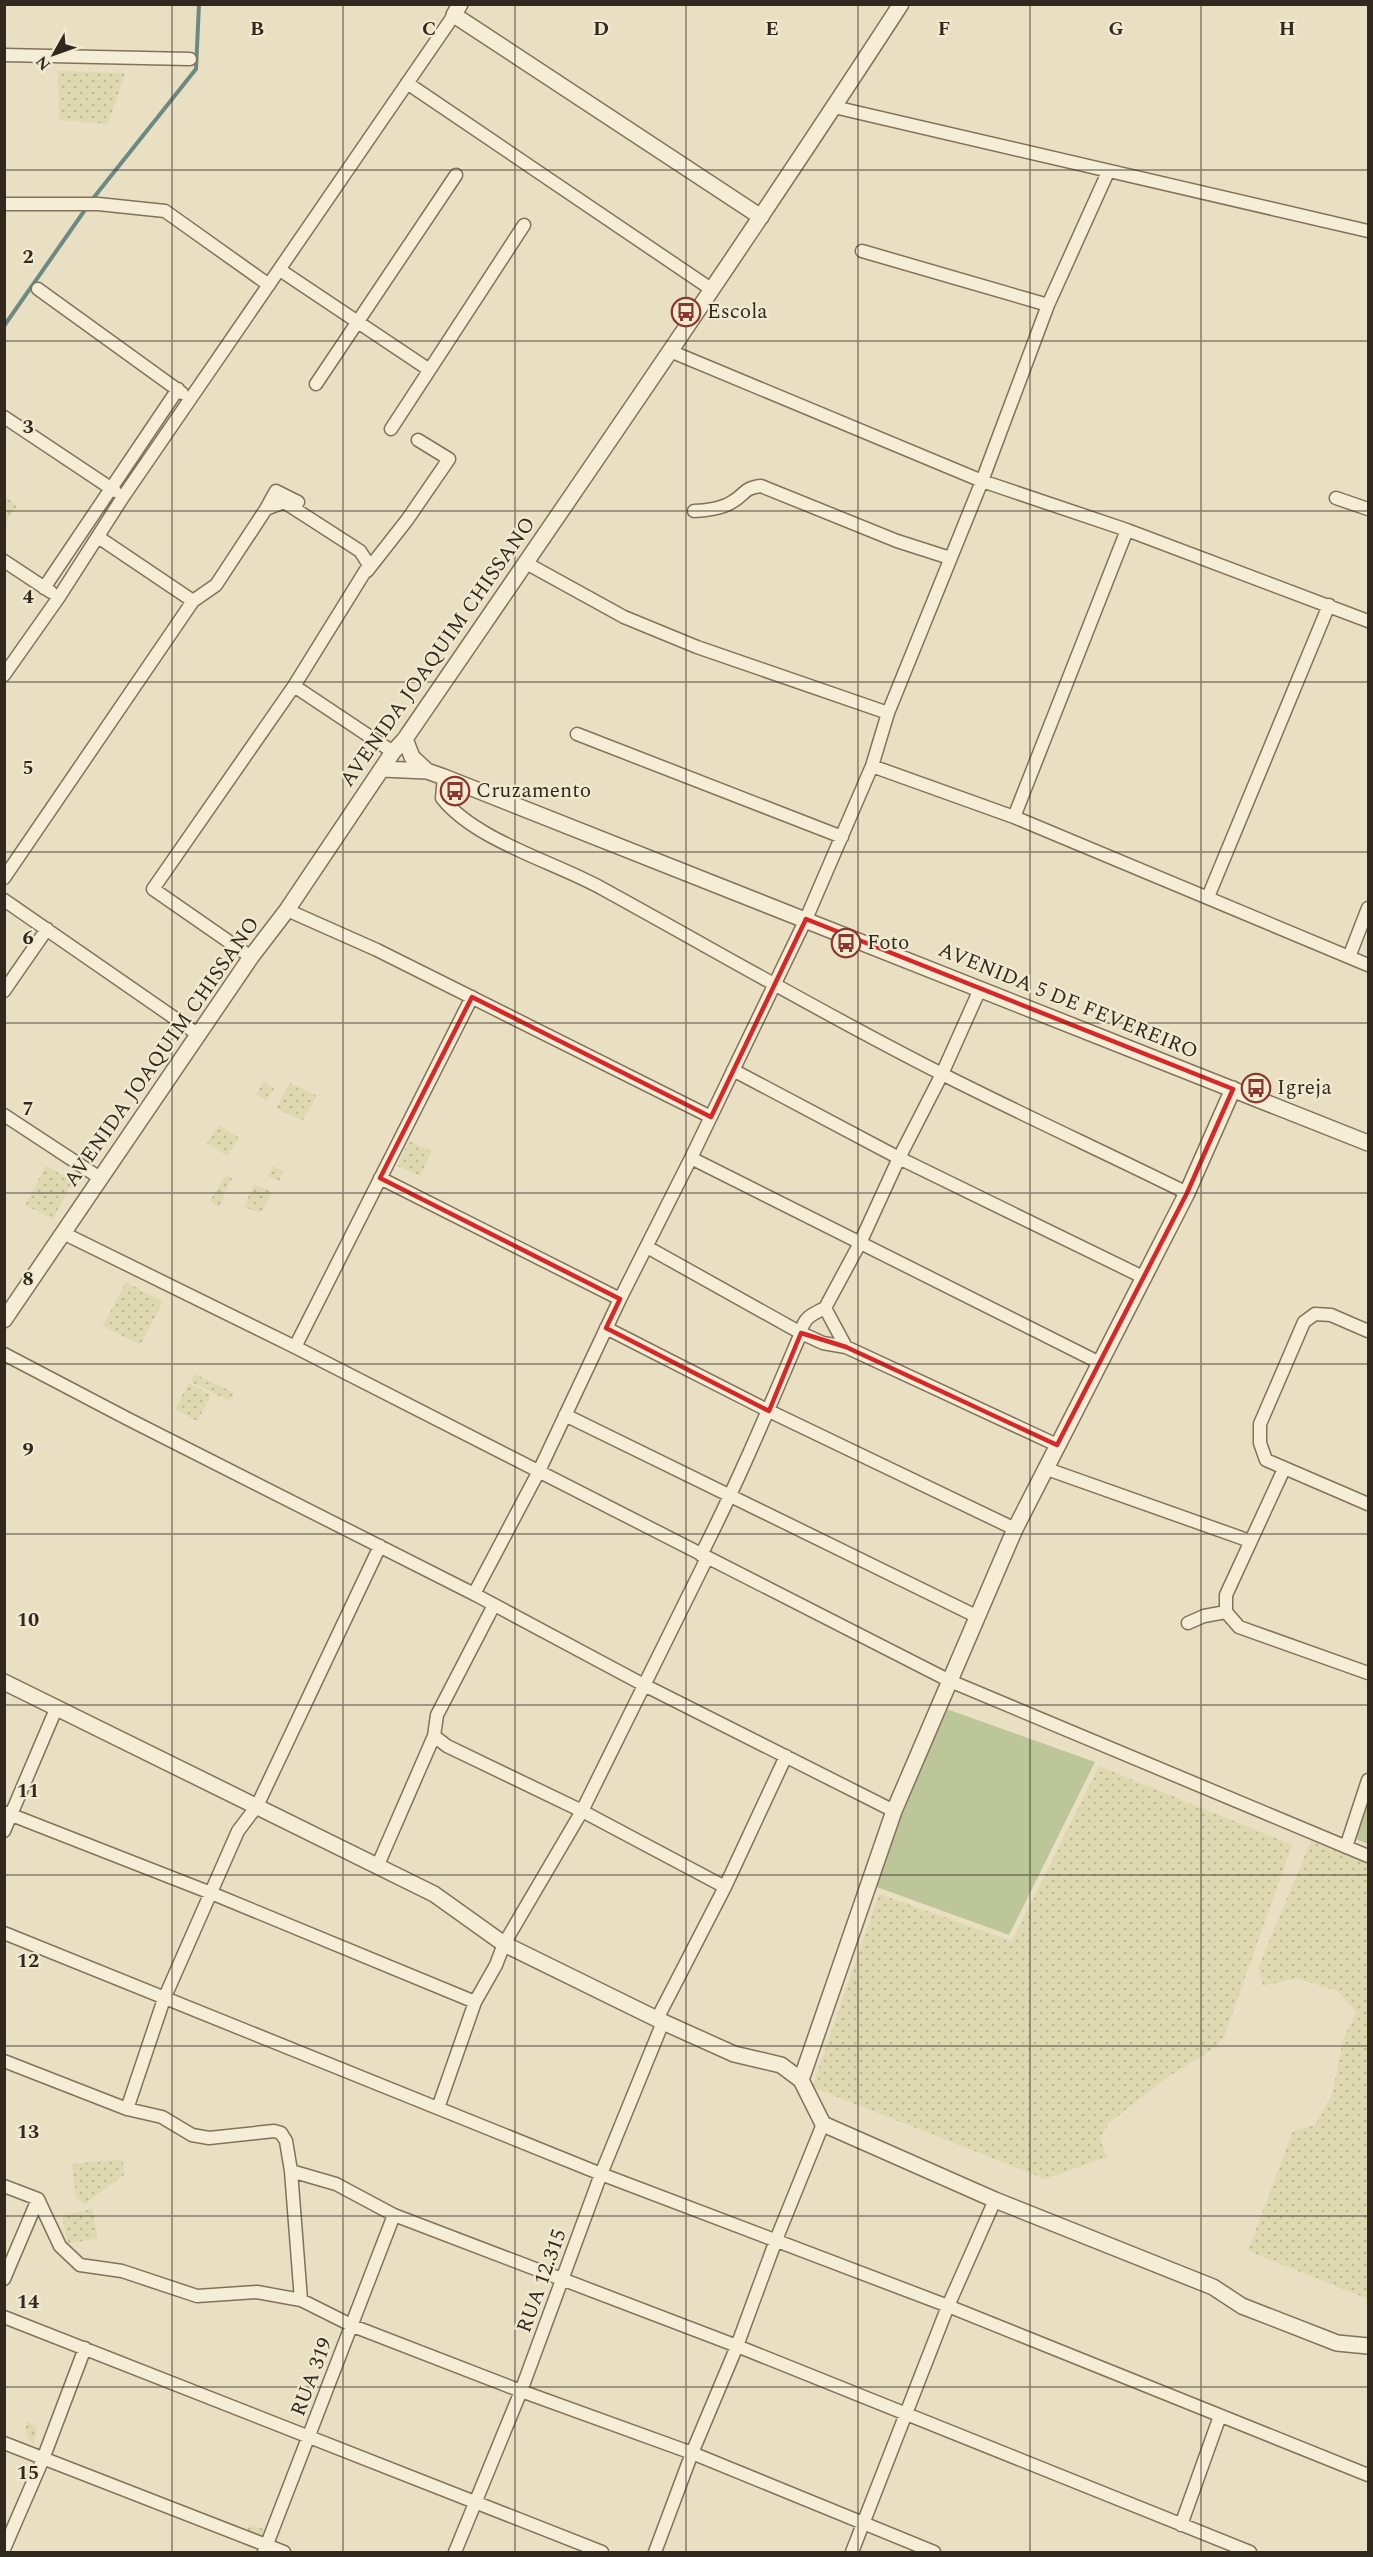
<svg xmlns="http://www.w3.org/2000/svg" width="1373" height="2557" font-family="Spectral,serif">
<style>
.farmland{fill:url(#farmland-dots)}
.park{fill:url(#park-crowns)}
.garden{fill:#bdc698}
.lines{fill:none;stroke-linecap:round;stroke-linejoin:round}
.stream{stroke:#6d8984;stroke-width:4}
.minor-casing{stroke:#81725b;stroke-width:15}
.tertiary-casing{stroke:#81725b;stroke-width:18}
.minor{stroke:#f5edd5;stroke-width:12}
.tertiary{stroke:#f5edd5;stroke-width:15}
.marked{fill:none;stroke:#d62828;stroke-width:4.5;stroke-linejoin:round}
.grid{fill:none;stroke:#32291e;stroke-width:1.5;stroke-opacity:0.55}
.labels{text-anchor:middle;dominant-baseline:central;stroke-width:4.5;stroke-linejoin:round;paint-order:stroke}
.poi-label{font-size:21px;fill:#32291e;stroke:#f1ead1;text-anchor:start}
.street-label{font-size:21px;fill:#32291e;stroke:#f1ead1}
.grid-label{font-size:20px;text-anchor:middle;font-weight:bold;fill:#32291e;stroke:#f1ead1;stroke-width:4.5;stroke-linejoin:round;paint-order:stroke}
</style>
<defs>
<pattern id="farmland-dots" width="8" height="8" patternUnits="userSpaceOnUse" patternTransform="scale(1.5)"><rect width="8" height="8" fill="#ded9b1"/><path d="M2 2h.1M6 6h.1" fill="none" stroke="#bfba98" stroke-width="1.8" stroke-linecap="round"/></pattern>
<pattern id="park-crowns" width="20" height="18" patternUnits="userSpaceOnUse" patternTransform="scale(1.5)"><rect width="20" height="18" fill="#bdc698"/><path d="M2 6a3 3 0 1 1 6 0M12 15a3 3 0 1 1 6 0" fill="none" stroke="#a3aa83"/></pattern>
</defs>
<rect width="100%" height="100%" fill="#e9e0c3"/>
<path class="farmland" d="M58,71L125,73L108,124L59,120Z
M5,496L17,506L5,523Z
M264,1082L274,1089L266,1101L256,1094Z
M290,1083L317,1096L302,1121L276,1108Z
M219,1125L239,1138L227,1156L207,1143Z
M409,1141L432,1151L420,1176L397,1166Z
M46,1166L73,1181L53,1219L25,1205Z
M273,1166L284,1171L279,1181L267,1176Z
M226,1175L232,1178L219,1207L210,1201Z
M254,1184L272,1192L261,1213L244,1207Z
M126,1282L163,1302L140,1345L103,1326Z
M195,1374L234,1393L230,1401L191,1382Z
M189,1383L211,1395L197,1421L175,1409Z
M1099,1766L1292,1845L1224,2037L1214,2048L1169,2076L1109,2123L1100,2138L1107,2157L1045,2179L812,2087L879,1894L1012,1941Z
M1311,1841L1368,1864V2299L1248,2251L1293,2131L1315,2125L1332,2095L1343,2040L1356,2012L1337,1991L1296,1978L1263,1986L1258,1968Z
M123,2159L124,2175L85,2204L76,2198L72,2164Z
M92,2209L98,2238L68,2244L62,2216Z
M27,2421L37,2427L34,2445L25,2434Z
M249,2525L266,2529L262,2537L247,2531Z"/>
<path class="park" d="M1368,1801V1844L1354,1838Z"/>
<path class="garden" d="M944,1708L1095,1762L1009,1935L874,1886Z"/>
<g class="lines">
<path class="stream" d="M91,201L196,69L199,4
M4,326L87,207"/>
<g class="minor-casing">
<path id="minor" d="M4,55L190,59
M407,83L711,289
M834,107L1368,231
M4,204H98L165,211L269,285
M862,251L1048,305
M280,270L428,369
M38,289L182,393
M670,351L982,481L1127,530L1368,621
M316,384L456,175
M4,417L115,491
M391,429L524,225
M1336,498L1368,509
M266,509L276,491L298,502
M694,511C705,511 723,508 732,502C746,494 743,488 761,486L897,541L950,558
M98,537L193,601
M4,561L51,592
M526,563L624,617L697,647L888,713
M367,571L407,520L449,459L418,440
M44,588L178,389
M4,675L59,597L123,497L454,15
M294,686L393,752
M577,734L842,837
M872,766L1014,817L1368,965
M444,777L442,798C476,841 555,862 603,889C716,951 827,1016 942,1074C1023,1115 1106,1153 1187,1193
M1014,817L1127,530
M4,878L193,601L216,585L266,509L284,502L360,551L369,565L294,686L153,889L251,957
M1208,897L1329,605
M4,900L199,1035
M287,910L377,950L711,1117
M1349,957L1368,908
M4,991L47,929
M733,1070L899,1158L1145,1278
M4,1115L100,1178
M691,1158L1100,1363
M380,1178L620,1299
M63,1233L295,1347L950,1681L1368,1856
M647,1247L801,1333L823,1343L846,1347L1057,1445
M606,1328L769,1411L1015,1529
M1368,1331L1331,1315L1315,1314L1304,1322L1260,1424V1443L1266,1460L1368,1504
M295,1347L472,997
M846,1347L825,1308L860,1243L899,1158L942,1074L980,989
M4,1354L128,1419L474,1594L644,1685L894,1811
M565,1415L978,1617
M1047,1469L1250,1541
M1284,1469L1226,1595V1612L1239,1627L1368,1673
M701,1555C738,1482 769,1408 801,1333C803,1318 812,1314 825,1308
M474,1594L539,1471L620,1299L691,1158L806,919L872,766L888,713L982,481L1048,305L1108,172
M1188,1623L1204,1616L1226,1612
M434,1736L447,1746L582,1811L725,1887
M4,1812L211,1893L475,2002
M4,1831L56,1709
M1346,1847L1368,1780
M377,1867L434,1736L437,1715L494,1605
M4,1933L601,2174L948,2306L1368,2475
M657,2019L725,1887L786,1756
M4,2061L127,2109L162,2117L192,2135L209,2138L274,2131L281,2133L286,2141L291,2171L336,2184L394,2215L737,2346L1250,2552
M438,2108L475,2002L496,1965L504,1944L582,1811L707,1558
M127,2109L164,1999L238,1831L257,1806L380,1546
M291,2171L301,2300
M4,2186L38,2199L60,2246L80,2265L122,2271L197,2296L257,2292L301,2300L353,2326L521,2391L692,2453L934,2552
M4,2279L38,2199
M4,2317L602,2552
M4,2443L284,2552
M1181,2525L1220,2416
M4,2549L43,2459L85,2348
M264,2552L394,2215
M455,2552L521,2391L601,2174L663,2022
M655,2552L692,2453L737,2346L776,2240L823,2124
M852,2552L948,2306L995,2200"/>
</g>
<g class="tertiary-casing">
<path id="tertiary" d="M460,4L454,15L761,217
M405,739L412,757L427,771
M382,769L427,771L444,777L1368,1143
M4,1320L251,957L287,910L393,752L405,739C572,495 740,252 901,4
M4,1682L434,1894L504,1944L663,2022L734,2054L781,2065L801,2080L823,2124L995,2200L1213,2287L1242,2306L1337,2343L1368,2346
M801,2080L894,1811L1015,1529L1187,1193L1233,1089"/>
</g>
<use href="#minor" class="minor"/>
<use href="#tertiary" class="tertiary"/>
</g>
<path class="marked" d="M806,919L1233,1089L1187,1193L1057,1445L846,1347L801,1333L769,1411L606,1328L620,1299L380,1178L472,997L711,1117Z"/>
<path class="grid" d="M172,4V2552M343,4V2552M515,4V2552M686,4V2552M858,4V2552M1030,4V2552M1201,4V2552M4,170H1368M4,341H1368M4,511H1368M4,682H1368M4,852H1368M4,1023H1368M4,1193H1368M4,1364H1368M4,1534H1368M4,1705H1368M4,1875H1368M4,2046H1368M4,2216H1368M4,2387H1368"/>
<defs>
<g id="bus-ring" transform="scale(1.5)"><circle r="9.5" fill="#f1ead1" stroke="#8a3732" stroke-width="1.5"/><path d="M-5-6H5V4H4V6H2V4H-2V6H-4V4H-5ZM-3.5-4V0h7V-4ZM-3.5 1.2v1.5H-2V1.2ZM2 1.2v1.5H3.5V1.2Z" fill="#8a3732"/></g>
</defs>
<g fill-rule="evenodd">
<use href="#bus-ring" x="686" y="312"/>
<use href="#bus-ring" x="455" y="791"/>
<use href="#bus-ring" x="846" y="943"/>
<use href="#bus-ring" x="1256" y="1088"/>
</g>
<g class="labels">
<g class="poi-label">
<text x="707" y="312">Escola</text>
<text x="476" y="791">Cruzamento</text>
<text x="867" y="943">Foto</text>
<text x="1277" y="1088">Igreja</text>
</g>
<g class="street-label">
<text transform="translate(438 652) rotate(-55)">AVENIDA JOAQUIM CHISSANO</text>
<text transform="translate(1068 1001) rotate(22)">AVENIDA 5 DE FEVEREIRO</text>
<text transform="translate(162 1052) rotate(-55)">AVENIDA JOAQUIM CHISSANO</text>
<text transform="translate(542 2281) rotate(-70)">RUA 12.315</text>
<text transform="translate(312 2377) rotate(-69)">RUA 319</text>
</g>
</g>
<g class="grid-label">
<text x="257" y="35">B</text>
<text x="429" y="35">C</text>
<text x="601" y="35">D</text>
<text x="772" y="35">E</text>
<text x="944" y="35">F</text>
<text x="1116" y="35">G</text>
<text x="1287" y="35">H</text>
<text x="28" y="263">2</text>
<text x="28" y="433">3</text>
<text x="28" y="603">4</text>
<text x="28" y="774">5</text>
<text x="28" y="944">6</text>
<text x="28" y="1115">7</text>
<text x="28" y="1285">8</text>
<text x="28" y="1456">9</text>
<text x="28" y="1626">10</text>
<text x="28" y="1797">11</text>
<text x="28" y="1967">12</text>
<text x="28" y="2138">13</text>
<text x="28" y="2308">14</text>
<text x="28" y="2479">15</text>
</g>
<rect width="1373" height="2557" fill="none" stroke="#32291e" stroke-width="12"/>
<g transform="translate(54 54) rotate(230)" stroke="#f1ead1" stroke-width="4.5" paint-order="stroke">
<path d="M0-4.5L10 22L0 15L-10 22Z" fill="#32291e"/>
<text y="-9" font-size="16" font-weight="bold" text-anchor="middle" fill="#32291e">N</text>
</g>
</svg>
